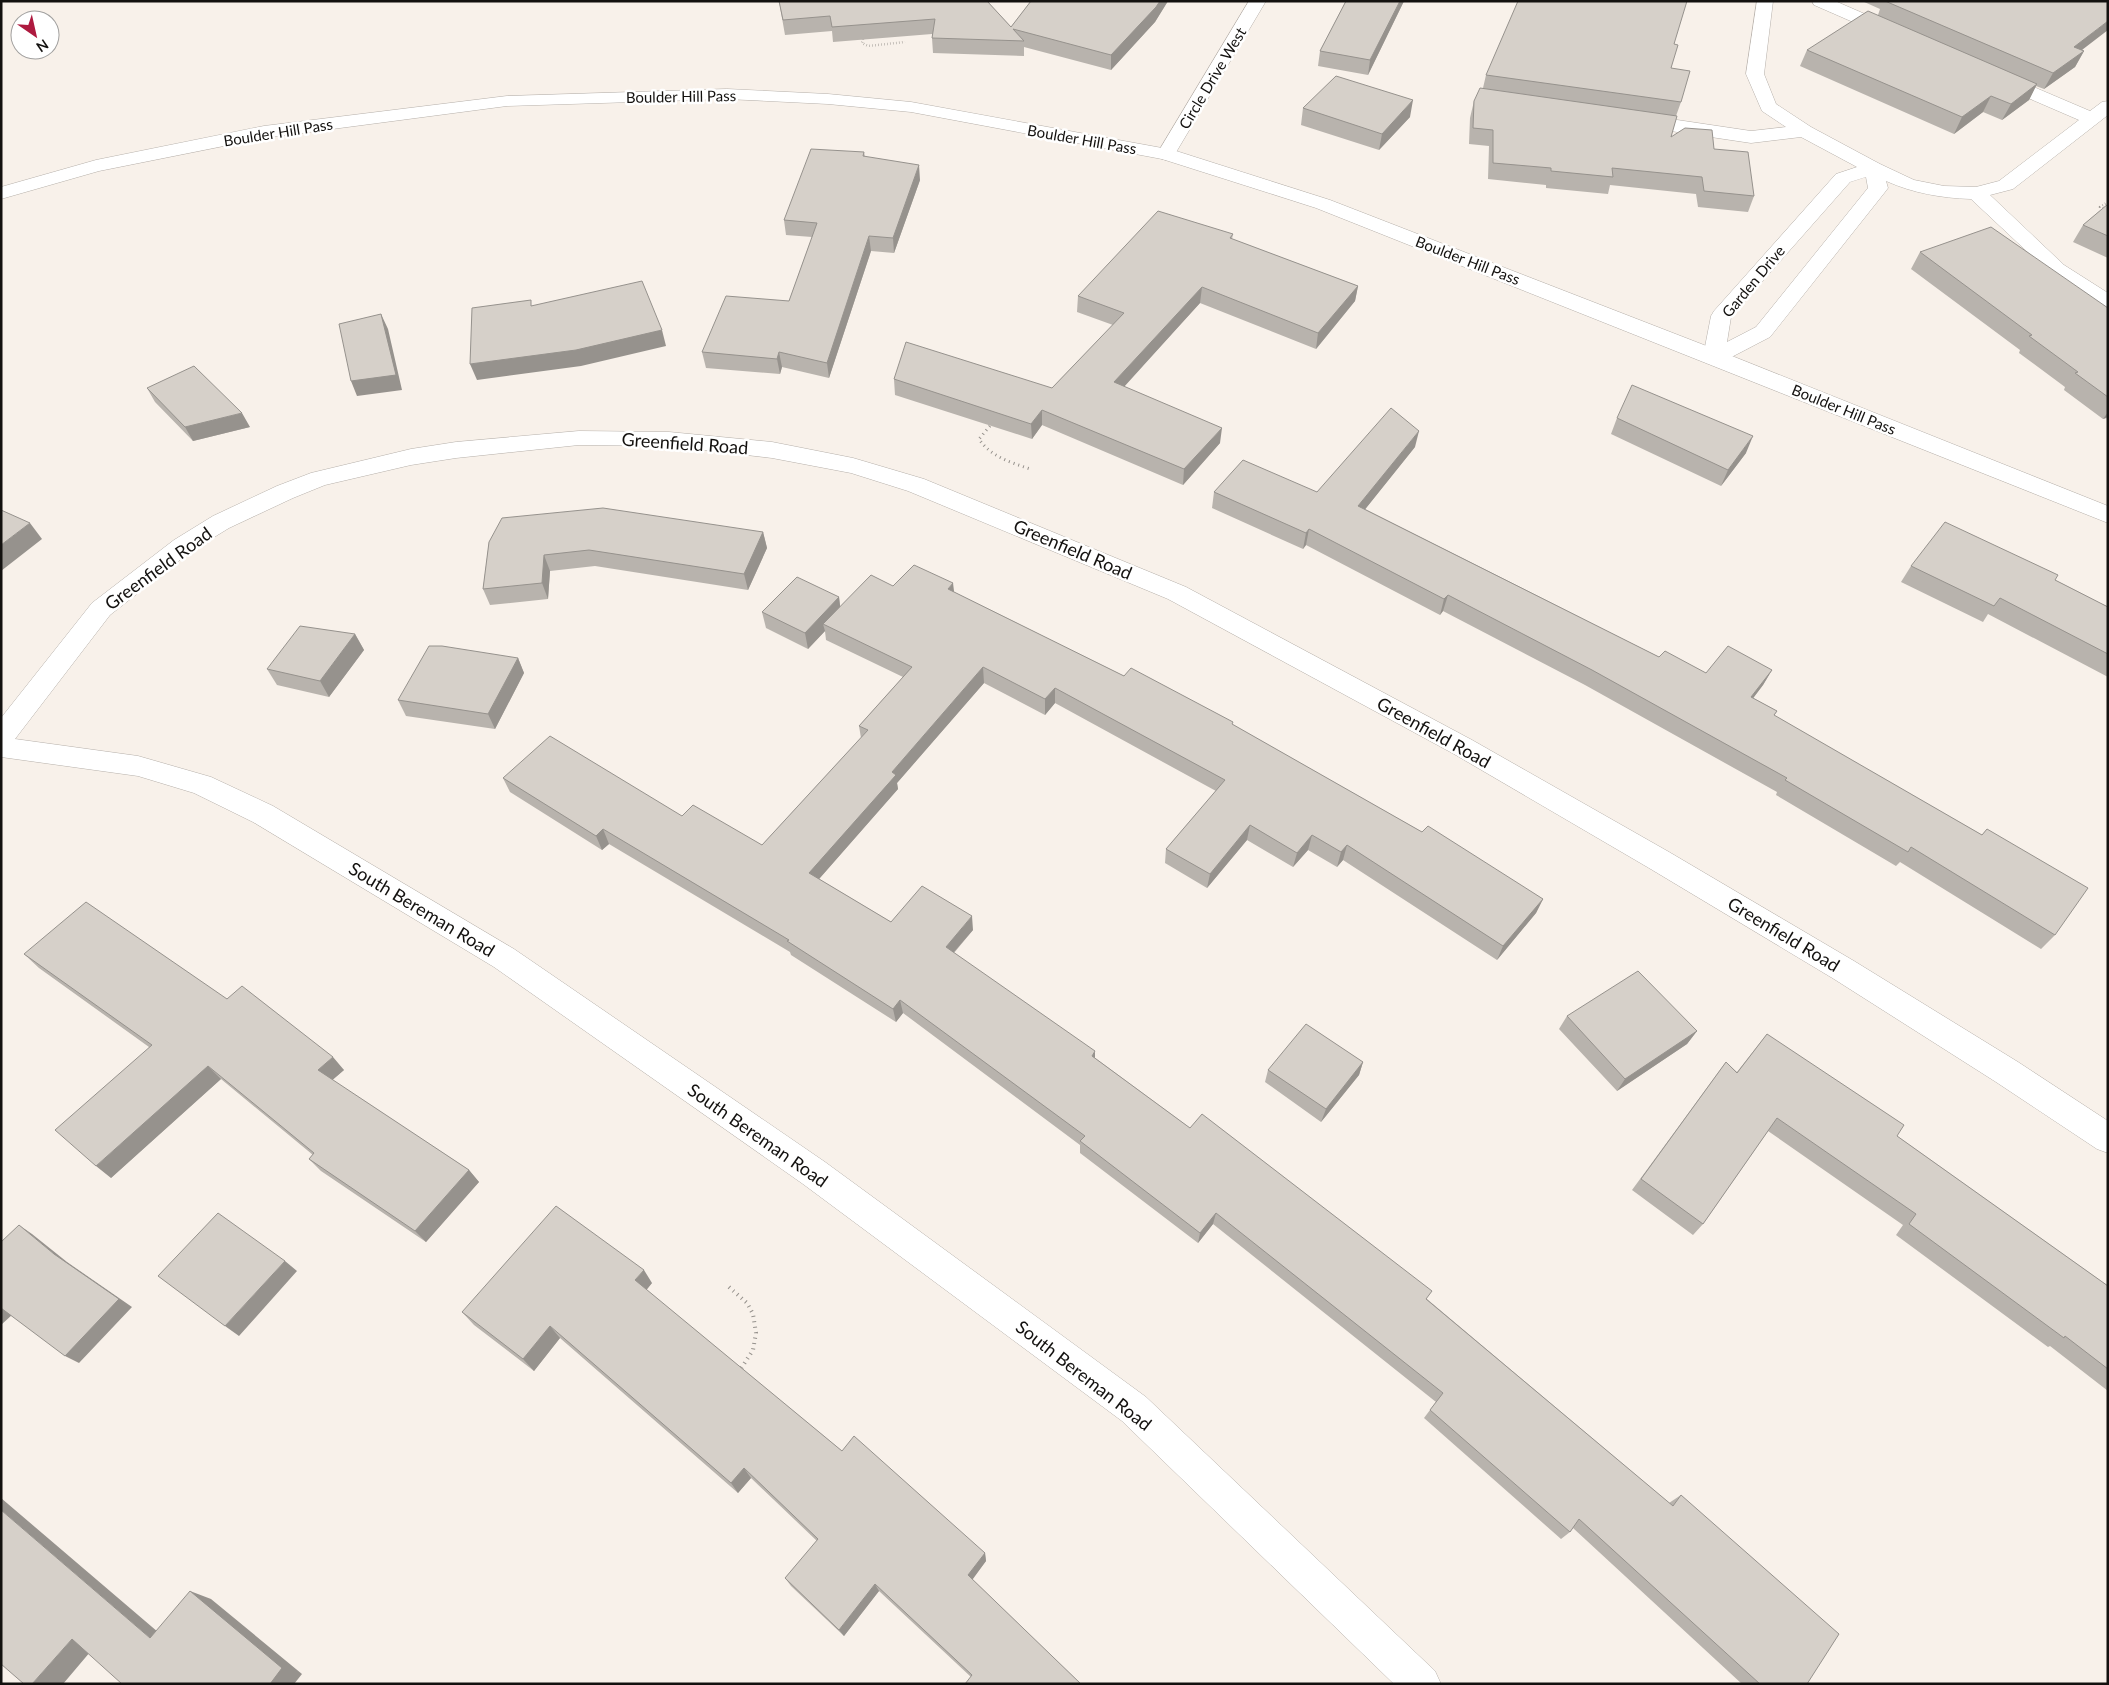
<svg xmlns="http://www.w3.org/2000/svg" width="2109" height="1685" font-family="Lato,sans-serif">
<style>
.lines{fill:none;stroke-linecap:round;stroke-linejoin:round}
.minor-casing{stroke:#b6b0aa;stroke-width:1}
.tertiary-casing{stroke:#b6b0aa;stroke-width:1}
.path-far2{stroke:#95918c;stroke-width:2.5;stroke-dasharray:0.5 2.5;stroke-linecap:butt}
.path-far1{stroke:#95918c;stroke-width:3;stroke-dasharray:1 4;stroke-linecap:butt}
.path{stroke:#95918c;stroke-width:4;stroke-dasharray:1 4.5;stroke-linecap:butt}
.minor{fill:#fff;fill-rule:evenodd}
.tertiary{fill:#fff;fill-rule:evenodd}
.wall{fill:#b8b3ad}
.shaded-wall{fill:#96928d}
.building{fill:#d6d0c9;stroke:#96928d}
.labels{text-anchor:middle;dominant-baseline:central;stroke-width:5;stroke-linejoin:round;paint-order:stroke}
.far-street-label{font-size:15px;fill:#13110f;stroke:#fff}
.street-label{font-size:18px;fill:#13110f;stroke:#fff}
</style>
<rect width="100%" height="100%" fill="#f8f1ea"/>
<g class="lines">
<g class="minor-casing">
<path id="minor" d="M1249,1H1266L1175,154L1173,158L1166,160L1159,158L1157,154Z
M1757,1H1773L1764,74L1776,104L1811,127L1880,164L1914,180L1944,186L1976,187L1999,181L2079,120L1991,82L1988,78L1991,74L1997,73L2003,74L2090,111L2102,102L2108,101V115L2013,189L1990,195L2064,265L2108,293V308L2101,306L2050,273L1971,199C1941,198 1913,193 1886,181L1888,188L1885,192L1770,337L1722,362L1714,364L1706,362L1703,357L1711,316L1714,311L1836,174L1857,167L1801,137L1751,143L1637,126L1631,124L1628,120L1631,116L1637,114L1751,131L1786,127L1762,111L1746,74ZM1866,177L1868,188L1756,327L1727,342L1731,317L1850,182Z
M1812,1H1835L1897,28L1900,32L1897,36L1891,37L1885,36L1814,5Z
M579,431L669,432L772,442L853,458L924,479L1186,587L1472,740L1669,852L1854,961L2018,1062L2108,1121V1153L2097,1149L1996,1082L1834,979L1649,868L1454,754L1168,599L908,491L851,473L772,458L669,446L579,445L456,458L411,465L325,485L293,498L229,528L190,552L110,615L15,739L138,756L211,777L273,806L514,949L825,1162L1146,1397L1435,1671L1441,1684H1394L1122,1421L803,1184L494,967L253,822L194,793L138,776L1,757V718L92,603L174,540L213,516L277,486L311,473L411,449L456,442Z"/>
</g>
<g class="tertiary-casing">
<path id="tertiary" d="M727,89L828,94L911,102L1173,150L1330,200L1722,352L2108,506V523L1316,208L1162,159L911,112L828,104L727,99L507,106L264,138L99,171L1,199V187L96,160L264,126L507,96Z"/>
</g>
<path class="path-far2" d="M863,39L862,43L868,46L905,42
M2108,202L2100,207L2108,211"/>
<path class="path-far1" d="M990,426L979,439C991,457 1010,462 1030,469"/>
<path class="path" d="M729,1287L747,1303L753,1314L756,1333L753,1350L740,1370"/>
<use href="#minor" class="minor"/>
<use href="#tertiary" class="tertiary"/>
</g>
<path class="wall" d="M779,1H987L1011,27L1031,1H1168L1155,22L1111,70L1024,47V56L933,53L932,38V34L833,42L832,31L785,35Z
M1346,1H1404L1368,75L1318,66L1320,51Z
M1862,1H2108L2082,50L2084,51L2075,67L2044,89L2036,86L2029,100L2002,120L1983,112L1954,134L1800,66L1807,50L1878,15L1880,9Z
M1674,44L1671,68L1681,102L1676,116L1671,137L1714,149L1754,196L1748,212L1698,207L1696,194L1610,185L1608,194L1546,188V185L1488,179L1489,146L1469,144L1470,118L1474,101L1483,88L1486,75Z
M1303,108L1410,117L1379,150L1301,125Z
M864,152L865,157L920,180L894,253L871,251L829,378L782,367L780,374L706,368L702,352L789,301L812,237L786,235L784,220Z
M2108,204V258L2073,242L2083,225Z
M1233,234L1232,239L1358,286L1355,301L1316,349L1200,303L1124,386L1220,443L1183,485L1042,425L1032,439L895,395L894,379L1052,388L1113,325L1077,312L1078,296Z
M1920,252L2108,308V419L2106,418L2103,419L2064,390L2065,387L2019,353L2020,350L1911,269Z
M147,388L250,427L193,441L155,402Z
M1617,418L1746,453L1721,486L1611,434Z
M1415,447L1365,509L1659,657L1706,673L1772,670L1763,685L1753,698L1777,711L1774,716L1982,835L1987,829L2055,935L2041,949L1900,862L1896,866L1776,795L1777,792L1585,685L1443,611L1440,615L1306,545L1303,549L1212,508L1214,492H1317Z
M763,532L767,548L748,590L595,566L550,571L548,599L490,605L483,589L489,542Z
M1911,566L2055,580L2108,607V677L1988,614L1983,622L1901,582Z
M893,586L954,592L1124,676L1233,725L1422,832L1543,899L1536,913L1497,960L1343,860L1337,867L1308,850L1293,867L1247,840L1207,888L1165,863L1166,849L1216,791L1055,703L1045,715L984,683L897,783L898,789L819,879L891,922L973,930L954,953L1095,1058L1190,1128L1427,1299L1669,1503L1681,1495L1807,1684H1742L1573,1528L1570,1532L1561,1539L1424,1418L1436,1402L1213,1224L1198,1243L1080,1153V1145L903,1013L896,1022L791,955L790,952L609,844L602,850L510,792L503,778L682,816L762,845L861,738L859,726L903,677L826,640L825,631L808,649L766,628L762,612L839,597L840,607Z
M355,634L364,650L329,697L277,685L267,669Z
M518,658L524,673L495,729L406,716L398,700Z
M24,954L227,999L344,1070L332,1080L469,1170L479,1182L426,1242L321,1171L309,1159L313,1155L221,1079L111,1178L149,1047L39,968Z
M1567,1016L1697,1031L1687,1044L1617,1091L1559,1029Z
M1767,1034L1897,1136L2108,1286V1391L2050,1346L2048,1347L1896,1235L1903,1225L1768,1131L1703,1224L1693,1235L1632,1190L1726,1062L1737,1072Z
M1363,1062L1359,1075L1321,1122L1265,1082L1268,1070Z
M652,1283L646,1290L842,1451L985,1553L986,1561L972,1579L1081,1684L971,1677L879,1591L844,1636L791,1586L785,1578L817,1541L751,1478L738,1493L560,1338L534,1371L474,1325L462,1312Z"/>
<path class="shaded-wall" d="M1160,1H1168L1155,22L1111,70V55Z
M1400,1H1404L1368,75L1370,60Z
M2108,21V30L2065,63L2074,47Z
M2084,51L2075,67L2044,89L2053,73Z
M2037,84L2029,100L2002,120L2011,104Z
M1991,96L1983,112L1954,134L1962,117Z
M1413,100L1410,117L1379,150L1382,134Z
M919,165L920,180L894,253L893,238Z
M869,236L871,251L829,378L827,363Z
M1358,286L1355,301L1316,349L1318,333Z
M1202,287L1200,303L1114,398V382Z
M381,314L388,329L402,390L357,396L351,381Z
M662,330L666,346L581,366L477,380L470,364Z
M779,352L782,367L780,374L777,359Z
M1042,410V425L1032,439L1031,424Z
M2108,412V415L2106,418L2103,419Z
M242,413L250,427L193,441L185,427Z
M1222,428L1220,443L1183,485L1184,469Z
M1419,431L1415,447L1355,522L1358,506Z
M1753,436L1746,453L1721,486L1728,470Z
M30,523L42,539L1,571V545Z
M1309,529L1306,545L1303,549L1306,533Z
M763,532L767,548L748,590L744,574Z
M544,555L550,571L548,599L542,583Z
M953,583L955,599L948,589Z
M1448,595L1443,611L1440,615L1444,599Z
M839,597L841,613L823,624L825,631L808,649L805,633Z
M355,634L364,650L329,697L320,681Z
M518,658L524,673L495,729L488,714Z
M983,667L984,683L897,783L898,789L812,887L809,873L892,772Z
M1772,670L1763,685L1742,713L1751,697Z
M1055,688V703L1045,715V699Z
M1250,825L1247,840L1207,888L1210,874Z
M603,829L609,844L602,850L596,836Z
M1312,835L1308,850L1293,867L1297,853Z
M1347,845L1343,860L1337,867L1341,852Z
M1543,899L1536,913L1497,960L1503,946Z
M972,916L973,930L947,960L946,947Z
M900,1000L903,1013L896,1022L893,1009Z
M1697,1031L1687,1044L1617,1091L1625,1079Z
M1095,1051V1064L1092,1056Z
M333,1057L344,1070L329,1083L318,1070Z
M1363,1062L1359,1075L1321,1122L1326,1109Z
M208,1066L221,1079L111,1178L96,1166Z
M469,1170L479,1182L426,1242L415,1231Z
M1216,1213L1213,1224L1198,1243L1200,1233Z
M19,1225L32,1234L67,1262L132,1307L79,1363L65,1356L54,1254Z
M285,1261L297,1271L239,1336L225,1326Z
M644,1270L652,1283L644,1293L635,1280Z
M1,1308L13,1314L1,1325Z
M550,1326L560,1338L534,1371L523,1359Z
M744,1468L751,1478L738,1493L731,1483Z
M1,1498L172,1644L150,1638L1,1510Z
M985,1553L986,1561L970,1583L968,1575Z
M875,1584L879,1591L844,1636L839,1630Z
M190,1591L211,1599L302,1674L294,1684H270Z
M72,1639L96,1645L63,1684H32Z"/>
<path class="building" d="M779,1H987L1011,27L1031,1H1160L1156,7L1111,55L1013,29L1024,41L932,38L935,19L832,27L830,16L783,20Z
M1346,1H1400L1370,60L1320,51Z
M1518,1H1687L1674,44L1678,45L1671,68L1690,71L1681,102L1486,75Z
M1885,1H2108V21L2074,47L2084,51L2053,73Z
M1868,11L2037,84L2011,104L1991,96L1962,117L1807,50Z
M1336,76L1413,100L1382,134L1303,108Z
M1480,88L1677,116L1671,137L1685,128L1712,130L1714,149L1748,152L1754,196L1704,191L1702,177L1612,168L1613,177L1551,171V168L1493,163V130L1473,128L1474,101Z
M811,149L864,152L863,156L919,165L893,238L869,236L827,363L779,352L777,359L702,352L726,296L789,301L817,223L784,220Z
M2108,204V236L2083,225Z
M1158,211L1233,234L1230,238L1358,286L1318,333L1202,287L1114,382L1222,428L1184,469L1042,410L1031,424L894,379L906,342L1052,388L1124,313L1078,296Z
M1991,227L2108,308V397L2075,373L2078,372L2029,336L2032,335L1920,252Z
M642,281L662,330L576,350L470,364L472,308L531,300V306Z
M381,314L396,375L351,381L339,324Z
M194,366L242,413L185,427L147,388Z
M1632,385L1753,436L1728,470L1617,418Z
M1391,408L1419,431L1358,506L1659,657L1665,651L1706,673L1728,646L1772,670L1751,697L1777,711L1774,715L1982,835L1987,829L2088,888L2055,935L1911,847L1908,852L1785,780L1787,778L1592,670L1448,595L1444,599L1309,529L1306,533L1214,492L1243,460L1317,492Z
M603,508L763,532L744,574L589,550L544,555L542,583L483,589L489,542L502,518Z
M1,510L30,523L1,545Z
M1945,522L2058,575L2055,580L2108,607V654L2000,598L1994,606L1911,566Z
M914,565L953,583L948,589L1124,676L1131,668L1233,722L1232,724L1422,832L1428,826L1543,899L1503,946L1347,845L1341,852L1312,835L1297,853L1250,825L1210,874L1166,849L1225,780L1055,688L1045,699L983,667L892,772L896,775L809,873L891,922L922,886L972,916L946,947L1095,1051L1092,1056L1190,1128L1202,1114L1432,1291L1426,1299L1673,1506L1681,1495L1839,1634L1807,1684H1760L1579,1519L1570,1532L1430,1410L1443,1393L1216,1213L1200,1233L1080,1141L1085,1136L900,1000L893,1009L787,941L789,940L603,829L596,836L503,778L550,736L682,816L693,805L762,845L868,730L859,726L912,667L823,624L871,575L893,586Z
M797,577L839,597L805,633L762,612Z
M300,626L355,634L320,681L267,669Z
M429,646H442L518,658L488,714L398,700Z
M86,902L227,999L242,986L333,1057L318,1070L469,1170L415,1231L309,1159L314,1153L208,1066L96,1166L55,1130L152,1045L24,954Z
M1638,971L1697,1031L1625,1079L1567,1016Z
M1306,1024L1363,1062L1326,1109L1268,1070Z
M1767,1034L1904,1125L1897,1136L2108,1286V1369L2065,1336L2064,1338L1909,1224L1916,1214L1777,1118L1703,1224L1641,1179L1726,1062L1737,1073Z
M556,1206L644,1270L635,1280L842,1451L854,1436L985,1553L968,1575L1081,1684H965L972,1675L875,1584L839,1630L785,1578L818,1539L744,1468L731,1483L550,1326L523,1359L462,1312Z
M218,1213L285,1261L225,1326L158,1276Z
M19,1225L54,1254L119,1299L65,1356L1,1308V1242Z
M1,1510L150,1638L190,1591L282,1668L270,1684H122L72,1639L32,1684H24L1,1664Z"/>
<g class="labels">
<g class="far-street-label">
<text transform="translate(1212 78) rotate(-59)">Circle Drive West</text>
<text transform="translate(681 96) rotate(-1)">Boulder Hill Pass</text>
<text transform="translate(278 132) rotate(-9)">Boulder Hill Pass</text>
<text transform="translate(1082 139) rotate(10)">Boulder Hill Pass</text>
<text transform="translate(1468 260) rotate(21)">Boulder Hill Pass</text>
<text transform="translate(1753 281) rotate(-50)">Garden Drive</text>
<text transform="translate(1844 409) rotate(22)">Boulder Hill Pass</text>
</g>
<g class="street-label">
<text transform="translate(685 443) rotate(4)">Greenfield Road</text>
<text transform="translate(1073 549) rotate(23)">Greenfield Road</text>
<text transform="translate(158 568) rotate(-36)">Greenfield Road</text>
<text transform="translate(1434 732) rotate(29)">Greenfield Road</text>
<text transform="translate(422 909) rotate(31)">South Bereman Road</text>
<text transform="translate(1784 934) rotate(31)">Greenfield Road</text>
<text transform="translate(758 1135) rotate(35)">South Bereman Road</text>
<text transform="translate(1084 1375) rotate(38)">South Bereman Road</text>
</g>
</g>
<rect width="2109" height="1685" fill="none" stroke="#13110f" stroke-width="5"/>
<g transform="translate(35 35) rotate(146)"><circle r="24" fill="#ffffff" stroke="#a1a09f"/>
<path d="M0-4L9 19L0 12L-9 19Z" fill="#ae1a3f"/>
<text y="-8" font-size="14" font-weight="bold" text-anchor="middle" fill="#13110f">N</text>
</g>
</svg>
